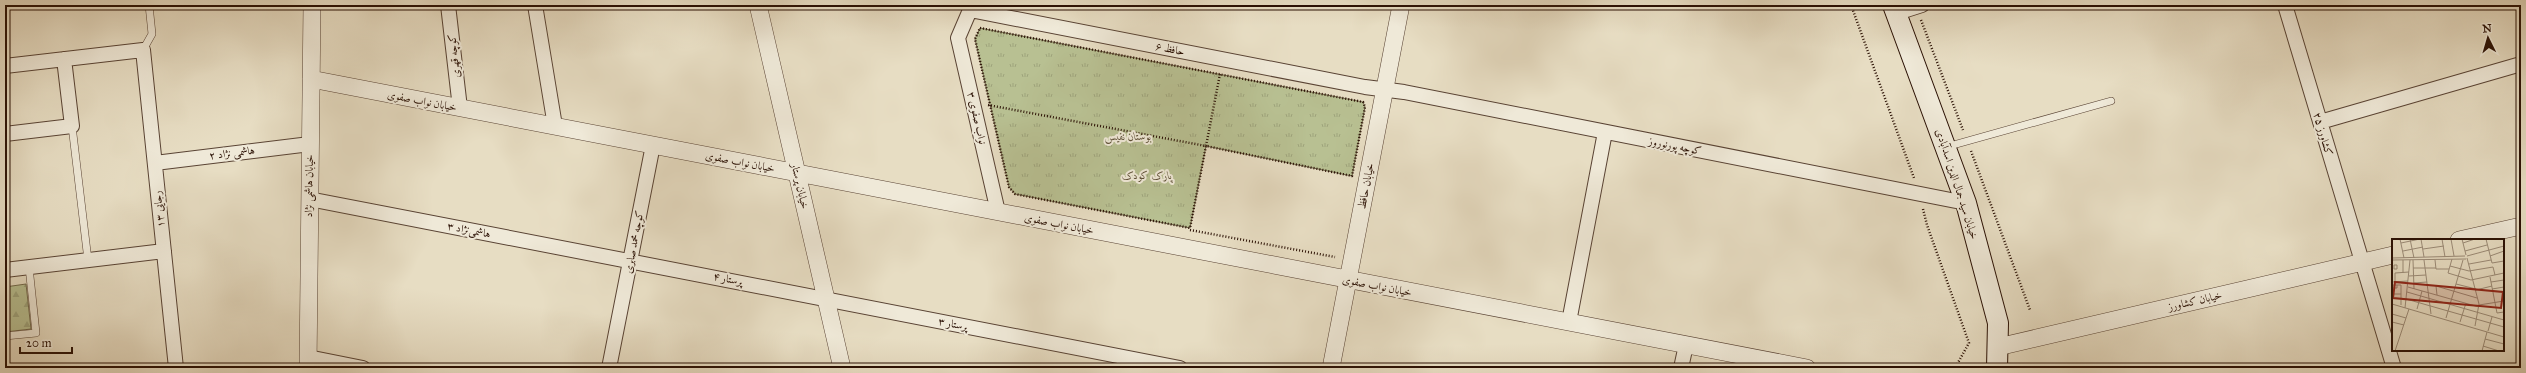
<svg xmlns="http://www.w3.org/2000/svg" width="2526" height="373" font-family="'IM FELL Great Primer',Amiri,serif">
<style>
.grass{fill:url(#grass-tufts);stroke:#71684b}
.forest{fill:url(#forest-firs);stroke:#71684b}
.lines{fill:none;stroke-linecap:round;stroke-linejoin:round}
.service-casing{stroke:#594334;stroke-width:8}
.minor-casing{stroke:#594334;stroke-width:16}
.tertiary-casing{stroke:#594334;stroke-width:18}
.secondary-casing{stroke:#2a1004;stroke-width:22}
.path{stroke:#2a1004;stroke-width:2.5;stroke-dasharray:1 2;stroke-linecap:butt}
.service{stroke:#efe9d8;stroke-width:7}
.minor{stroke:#efe9d8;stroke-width:14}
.tertiary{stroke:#efe9d8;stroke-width:17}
.secondary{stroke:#efe9d8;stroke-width:20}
.labels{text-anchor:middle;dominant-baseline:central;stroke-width:4;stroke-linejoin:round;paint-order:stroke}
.street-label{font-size:11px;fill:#2a1004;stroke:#efe9d8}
.park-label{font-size:11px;font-style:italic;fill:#5c4e36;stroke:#efe9d8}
.inset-road{fill:none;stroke:#9b8b77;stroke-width:1}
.view{fill:#8f2418;fill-opacity:0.15;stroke:#8f2418;stroke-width:2}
.inset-edge{fill:none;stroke:#2a1004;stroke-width:2}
</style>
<defs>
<pattern id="grass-tufts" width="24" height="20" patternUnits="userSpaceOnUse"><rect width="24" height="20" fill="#b8c092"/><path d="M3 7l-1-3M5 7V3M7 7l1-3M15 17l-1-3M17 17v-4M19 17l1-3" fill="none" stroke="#9ea47c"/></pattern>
<pattern id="forest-firs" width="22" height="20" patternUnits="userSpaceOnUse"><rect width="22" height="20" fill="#b8c092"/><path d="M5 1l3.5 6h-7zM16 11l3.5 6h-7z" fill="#9ea47c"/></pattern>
</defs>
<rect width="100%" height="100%" fill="#e7ddc3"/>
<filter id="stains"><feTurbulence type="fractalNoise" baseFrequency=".005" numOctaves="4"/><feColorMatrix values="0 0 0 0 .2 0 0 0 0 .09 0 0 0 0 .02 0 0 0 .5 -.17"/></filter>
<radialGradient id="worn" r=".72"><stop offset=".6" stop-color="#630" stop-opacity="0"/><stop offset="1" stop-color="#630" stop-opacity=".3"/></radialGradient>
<path class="grass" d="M980,28L1363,102L1365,107L1352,176L1206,146L1190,228L1015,194L1009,187L975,39Z"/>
<path class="forest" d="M26,284L31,329L5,332V287Z"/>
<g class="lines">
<g class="service-casing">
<path id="service" d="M143,50L152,34L149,5
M72,126L88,260
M1946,147L2111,101
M5,336L36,333L29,267"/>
</g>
<g class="minor-casing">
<path id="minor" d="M448,5L460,108
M535,5L555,126
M2285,5L2394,368
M1897,13L1922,5
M5,66L143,50L176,368
M2320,122L2521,64
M5,134L72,126L64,59
M155,163L310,144
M309,199L1180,368
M998,212L958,38L970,10L1365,87L1404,92L1966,203
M5,270L164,251
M1569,322L1605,132
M308,357L363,368
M609,368L653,145
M1681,368L1686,345"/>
</g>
<g class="tertiary-casing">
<path id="tertiary" d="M758,5L842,368
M311,79L1807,368
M2459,240L2521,226
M1998,347L2393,255
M308,368L312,5
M1331,368L1401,5"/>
</g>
<g class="secondary-casing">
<path id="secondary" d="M1893,5L1966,203L1998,323L1997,368"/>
</g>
<path class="path" d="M1851,5L1914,178
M1921,20L1963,130
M980,28L1363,102L1365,107L1352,176L1206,146L1190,228L1015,194L1009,187L975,39Z
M988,105L1206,146L1220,74
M1971,151L2030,310
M1923,209L1927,225L1969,343L1955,368
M1190,230L1335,257
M2037,368V367"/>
<use href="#service" class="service"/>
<use href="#minor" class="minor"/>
<use href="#tertiary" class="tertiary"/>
<use href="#secondary" class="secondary"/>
</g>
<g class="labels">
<g class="street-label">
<text transform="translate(1170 49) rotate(11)">حافظ ۶</text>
<text transform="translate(454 56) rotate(-96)">کوچه قهری</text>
<text transform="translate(422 101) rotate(11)">خیابان نواب صفوی</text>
<text transform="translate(977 118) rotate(77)">نواب صفوی ۳</text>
<text transform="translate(2323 134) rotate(74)">کشاورز ۲۵</text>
<text transform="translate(1675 146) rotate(11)">کوچه پورنوروز</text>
<text transform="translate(232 153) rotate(-7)">هاشمی نژاد ۲</text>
<text transform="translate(740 162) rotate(11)">خیابان نواب صفوی</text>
<text transform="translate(1957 184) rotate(72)">خیابان سید جمال الدین اسدآبادی</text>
<text transform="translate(309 186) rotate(-89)">خیابان هاشمی نژاد</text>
<text transform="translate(800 186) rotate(77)">خیابان پرستار</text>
<text transform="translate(1366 186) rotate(-79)">خیابان حافظ</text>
<text transform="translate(159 209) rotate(-96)">رجایی ۱۳</text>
<text transform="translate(1059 224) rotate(11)">خیابان نواب صفوی</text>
<text transform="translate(469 230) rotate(11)">هاشمی‌نژاد ۳</text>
<text transform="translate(634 242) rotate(-79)">کوچه محمد صابری</text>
<text transform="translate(728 279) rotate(11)">پرستار ۴</text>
<text transform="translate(1377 286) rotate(11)">خیابان نواب صفوی</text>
<text transform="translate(2195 301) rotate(-13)">خیابان کشاورز</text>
<text transform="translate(953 324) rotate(11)">پرستار ۳</text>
</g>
<g class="park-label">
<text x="1128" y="136">بوستان نفیس</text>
<text x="1147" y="175">پارک کودک</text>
</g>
</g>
<g transform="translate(2392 239)">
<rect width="112" height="112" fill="#e7ddc3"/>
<path class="inset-road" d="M8,0L12,19M18,0L22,19M29,0L32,18M50,0L53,18M59,0L62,17M70,0L74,16M94,0L100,24L112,22M9,4L28,0M71,4L83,0M31,10L52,7M11,12L31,8M73,12L95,6M75,17L112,7M98,17L112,12M0,19L73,17M75,19L87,65L83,87M60,20L56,34L79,41L112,34M0,21L74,20M11,21V34M21,21L22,50M32,21L39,75M43,21L44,30H57M77,25L99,21M2,26H5V30H2ZM58,27L77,32L101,28L103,36M21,29H44M17,37L34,36M98,38L105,74L112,73M3,42V34L17,33M0,43L16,42M99,43L112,41M22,44L35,43M64,45L84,50M5,46V49H1V46H9V66M16,48L87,68M100,50L112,48M84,51L100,47M15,53L112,81M45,56L44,47L85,59M14,60L112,88M0,63V55H9M0,65L112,98M87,66L112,62M13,69L18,21M25,70L30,52M0,75L14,79M54,79L71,21M0,83L12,86M68,83L74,64M96,92L100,78M93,100L112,105M91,107L107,112M3,112L17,70M90,112L95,93"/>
<path class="view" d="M3,43L111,53L109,69L1,59Z"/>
<rect width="112" height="112" class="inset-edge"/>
</g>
<rect width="2526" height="373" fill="none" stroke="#e7ddc3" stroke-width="20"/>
<rect x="6" y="6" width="2514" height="361" fill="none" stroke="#2a1004" stroke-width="2"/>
<rect x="10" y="10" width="2506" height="353" fill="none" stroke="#2a1004"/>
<g transform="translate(2488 38) rotate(355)" stroke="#efe9d8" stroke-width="3" paint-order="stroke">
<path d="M0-3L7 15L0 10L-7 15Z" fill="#2a1004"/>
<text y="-6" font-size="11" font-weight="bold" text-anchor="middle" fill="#2a1004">N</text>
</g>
<path d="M20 347v6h52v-6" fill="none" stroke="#2a1004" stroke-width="2"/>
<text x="26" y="347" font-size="12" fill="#2a1004" stroke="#efe9d8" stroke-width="3" paint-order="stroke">20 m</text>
<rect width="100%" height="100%" filter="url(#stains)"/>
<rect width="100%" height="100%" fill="url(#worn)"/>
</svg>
